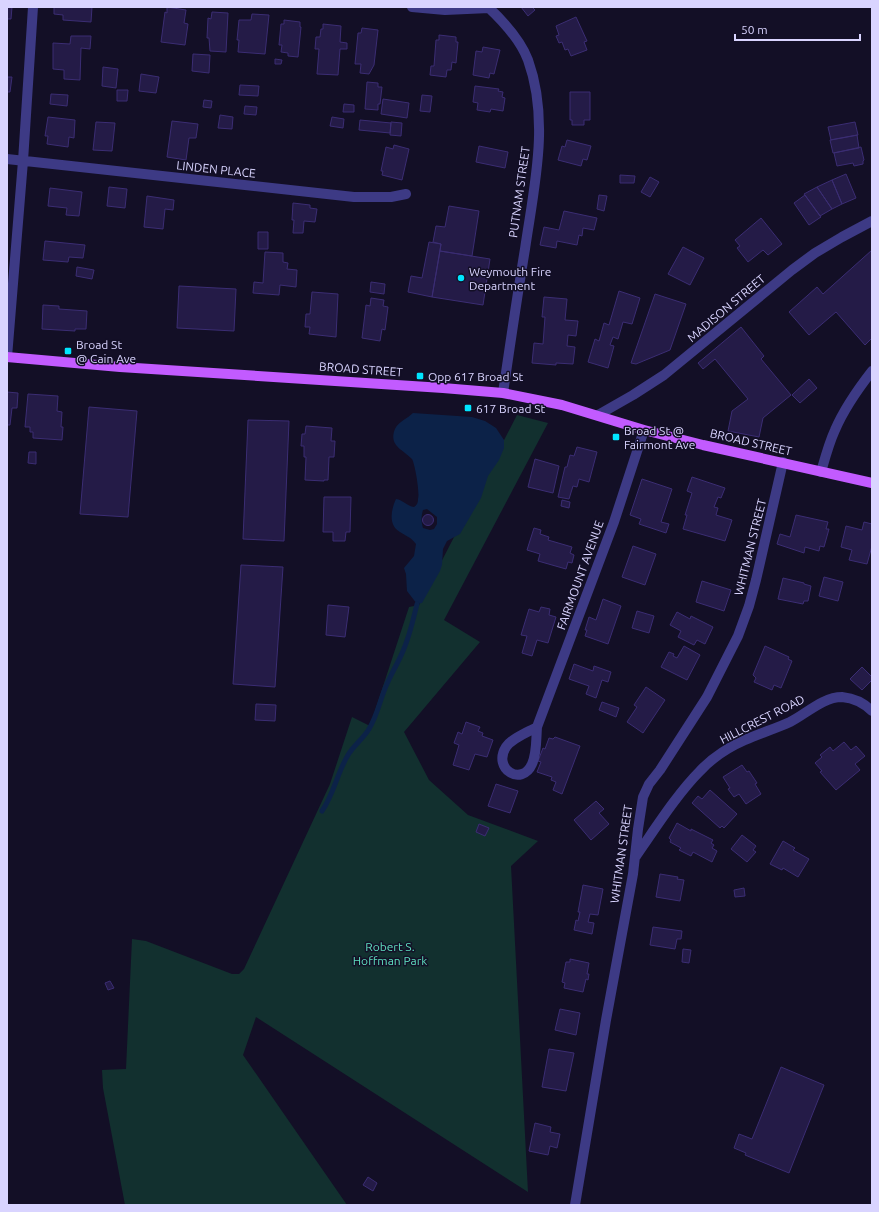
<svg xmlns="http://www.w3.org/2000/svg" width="879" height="1212" font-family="Ubuntu,sans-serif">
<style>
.green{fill:#12302f}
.water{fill:#0c2248;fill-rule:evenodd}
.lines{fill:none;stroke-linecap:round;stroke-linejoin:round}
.stream{stroke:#0c2248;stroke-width:5}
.building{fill:#241b47;stroke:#3b2d73}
.minor{stroke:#3d3a85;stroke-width:10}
.major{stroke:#c25bff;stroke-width:10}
.poi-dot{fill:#00e5ff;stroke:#130f26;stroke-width:1.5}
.labels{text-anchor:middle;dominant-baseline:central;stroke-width:3;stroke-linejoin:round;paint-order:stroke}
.street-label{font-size:12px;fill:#d9d4ff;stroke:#130f26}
.poi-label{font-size:12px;fill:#d9d4ff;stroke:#130f26;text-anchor:start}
.park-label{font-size:12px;fill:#5fe0c0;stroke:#130f26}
</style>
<rect width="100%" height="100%" fill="#130f26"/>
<path class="green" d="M517,415L548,423L444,620L480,642L404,732L429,780L468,815L538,841L511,866L528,1192L256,1017L243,1055L347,1205H125L103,1088L102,1070L126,1069L132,939L146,941L232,974H239L244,969L330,784L352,717L370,726L409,607L419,605Z"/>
<path class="water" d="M413,413L472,417L485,421L496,428L504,440V448L499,460L488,476L481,498L460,534L447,541L443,549L442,565L440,571L422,603L417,604L407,591L406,574L404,568L414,556L416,544C410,536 407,537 400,532C388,525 391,510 396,499C403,500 407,506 414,507C417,505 418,503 418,499C420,493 415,464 412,459C404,450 388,446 395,429C398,422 408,418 413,413ZM427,509L437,517V524L434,529L430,530L423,528C421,521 421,517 423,510Z"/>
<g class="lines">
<path class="stream" d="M322,811C334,794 337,773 348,755C354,745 363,739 369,729C377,716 380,700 386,686C391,674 398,663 403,651C410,635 413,620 417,604"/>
</g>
<path class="building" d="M7,7H12L11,19H7Z
M54,7H92L91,22L63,20V15L54,14Z
M167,7L186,10L184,23L188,24L185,45L161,42L165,12L167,13Z
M521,7H532L535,10L528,16Z
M212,12L228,13L226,52L210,51L209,38H207L208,18L211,19Z
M252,14L269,15L265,54L238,52L239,40H237L239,20H251Z
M576,17L587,41L584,42L587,50L571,56L568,49L565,50L562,42L559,43L556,36L559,35L556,26Z
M284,20L300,22V27H301L298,57L288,56V53L281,52L282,45H279L281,24H284Z
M323,24L341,26L340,42L347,43V49H340L338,75L317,74L319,49H315L316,37H320L321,29H323Z
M362,28L378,30L374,65L369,74L360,73L361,64H355L358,33H361Z
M439,35L456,37V42H458L456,63L452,62L451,70H447L446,77L430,75L431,66H434L436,40H439Z
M71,36H91L90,49L81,48L80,80L64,79V70L53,69V43L70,44Z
M483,47L500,50L494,74L490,73L489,78L473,75L476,51L482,52Z
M193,54L210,55L209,73L192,71Z
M275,59L282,60L281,64H275Z
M103,67L118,69L116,88L102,86Z
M141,74L159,77L156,93L139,91Z
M7,77H12L10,92H7Z
M367,82L378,83V87H382L380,104H378V110L365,109Z
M240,85L259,86L258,96L239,95Z
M475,86L499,89L498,91L503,92L502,97L505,98L503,111L491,109L490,112L477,110L478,103L473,102Z
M117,90H128L127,101H117Z
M570,92H590V120H584V125H572V120H570Z
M51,94L68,95L67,106L50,104Z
M422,95L432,96L430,112L420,111Z
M383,99L409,103L407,118L381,114Z
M204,100L212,101L211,108L203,107Z
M344,104L354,105V112H343Z
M245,106L257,107L256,115L244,114Z
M220,115L233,117L232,129L218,128Z
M48,117L75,120L74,138L69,137L68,147L47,144L48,136H45Z
M332,117L344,119L343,128L330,126Z
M360,120L391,123L390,133L359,130Z
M172,121L198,124L196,138H189L186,160L167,157Z
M96,122L115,123L112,151L93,150Z
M391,122L402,123L401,136L390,135Z
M855,122L858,135L831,140L828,127Z
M857,135L859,148L833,153L830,140Z
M567,140L591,146L587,160L583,159L581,166L558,160L562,146L565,147Z
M394,145L409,149L402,180L382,175L383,171H381L386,147L393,149Z
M479,146L508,152L505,168L476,162Z
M861,147L864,160L863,161V164L854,166L853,163L837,166L834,153Z
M846,174L856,198L842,204L832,180Z
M620,175L635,176L634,183H620Z
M650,177L659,182L650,197L641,192Z
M832,180L842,204L832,209L817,187Z
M109,187L127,189L125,208L107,206Z
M817,187L832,209L820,216L804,194Z
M50,188L82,192L79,216L66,215L67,208L48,206Z
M599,195L607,196L604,211L597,209Z
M805,195L821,217L809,225L794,203Z
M147,196L174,200L173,210L165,209L163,229L144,227Z
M293,203L310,205V208L317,209L315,222L304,221L303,233H293L294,220H292Z
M449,206L479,211L472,256L440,251L441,244L433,242L436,226L445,227Z
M564,211L597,218L594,230L583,228L582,236L579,235L577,245L557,241L556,248L540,245L544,227L559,230Z
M761,218L782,244L768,255L763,250L748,262L737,248L740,246L735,240Z
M258,232H268V249H258Z
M45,241L85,245L83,258L69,257L68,262L43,260Z
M429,242L441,244L432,297L408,292L411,276L422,278Z
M683,247L704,258L690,285L668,274Z
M872,250V338L865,345L836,312L809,335L789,312L817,287L823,294Z
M440,251L490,259L483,305L432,297Z
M265,252L283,253V262L288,263L287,269L297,270L296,287L280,285L279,295L253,293L254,282L263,283Z
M77,267L94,270L92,279L76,276Z
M371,282L385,284L384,294L370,292Z
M179,286L236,289L234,331L177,328Z
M619,291L640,298L632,324L623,322L618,339L613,337L610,345L614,346L608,368L588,362L595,339L599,341L604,323L609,325Z
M312,292L338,294L336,337L309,334L310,327H305L306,314H310Z
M655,294L686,304L670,350L636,364L631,363Z
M544,297L567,299L565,320L578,321L576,336L568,335L567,346L575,347L573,364L556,363V365L532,363L534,343L543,344L545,317H542Z
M371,298L384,300L383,306L388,307L385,330L382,329L380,341L362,338L366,305L370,306Z
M43,305L59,306V309L87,311L86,329H75V331L42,329Z
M741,327L764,356L761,359L791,395L763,418L759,437L728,431L732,411L748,399L715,359L703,369L698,363Z
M809,379L817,388L800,403L792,395Z
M7,392L18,393L17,408H12L10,425H7Z
M28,394L58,396L57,411L62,412L61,427H63L62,440L33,438V432H30V427H25Z
M89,407L137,411L128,517L80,514Z
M248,420L289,421L284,541L243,539Z
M306,426L332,428L331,441H335L334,457H329L328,480H324V481L305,480L306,457H304V446H301L302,434H305Z
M577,447L597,452L589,482L579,479L577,487L573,486L569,499L558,497L565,467H567L570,455L574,456Z
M29,452H36V464L28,463Z
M535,459L559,466L553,493L528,487Z
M692,477L725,488L721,498L718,497L714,507L718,508L716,515L732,520L725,541L683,529L687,515H685L692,493L687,491Z
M642,479L672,489L661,522L669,524L666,533L639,524L641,519L630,515Z
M324,497H351L350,532H346L345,541H333V532H323Z
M562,500L570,502L569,508L561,506Z
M422.5 520a5.5 5.5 0 1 1 11 0a5.5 5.5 0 1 1-11 0Z
M796,515L828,522L826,529H829L824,547L820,546L819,551L805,547L804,553L777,544L780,534L790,537Z
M864,522L872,524V546L867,564L849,560L852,550L841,547L846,526L862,530Z
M534,528L541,530L540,534L549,537L548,540L572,547L570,553L574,555L572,563L568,562L566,569L538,561L540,554L527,550Z
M633,546L656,554L645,585L622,577Z
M241,565L283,567L275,687L233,684Z
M824,577L843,582L838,601L819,596Z
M783,578L804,583V584L811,586L808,601H804L803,604L778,599Z
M702,581L731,590L724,611L696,602Z
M603,599L621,606L608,644L585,636L587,630H585L589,617L596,620Z
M328,605L349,607L345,637L326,635Z
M541,607L550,609L549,615L556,617L548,643L537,640L532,656L522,653L527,636L521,635L529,609L539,612Z
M637,611L654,616L649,633L632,628Z
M677,612L690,619L691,616L713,627L705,644L697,640L694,645L678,637L681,631L670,625Z
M684,646L700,655L687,680L661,667L669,652L674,654L673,656L677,658Z
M765,646L789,657L788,659L792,661L781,688L774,685L772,690L754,682L756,678L753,675Z
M574,664L593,671L594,666L611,672L608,682L602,680L596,698L586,694L589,686L569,679Z
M862,667L872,677V680L862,690L850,679Z
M646,687L665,700L643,733L627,722L637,707L634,705Z
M602,702L619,708L616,717L599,710Z
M256,704L276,705L275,721L255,720Z
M466,722L480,727L478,731L483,733L482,736L493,740L487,757L475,754L469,770L453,765L459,745L454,743L458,732L462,734Z
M555,737L580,746L562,794L553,790L556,782L551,780L552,777L537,772L541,762L538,761L543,748L545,749L549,738L553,739Z
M844,742L851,750L856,746L865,756L855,764L860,770L836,790L820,772L822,771L815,763L822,757L820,755L830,747L833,751Z
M742,765L747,772L749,771L757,783L755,784L761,794L746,804L739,794L734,797L728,789L730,788L723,777Z
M496,784L518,791L510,813L488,806Z
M710,790L737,814L724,828L722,826L720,828L692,803L698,796L702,799Z
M596,801L604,809L599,813L609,824L591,840L574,820Z
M677,823L691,831V829L713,840L711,843L714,845L712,848L717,851L712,862L693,852L691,856L679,850L681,848L670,842L671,840L669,838Z
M479,824L489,828L485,836L476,832Z
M742,835L756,846L753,850L756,852L747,862L731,849Z
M783,841L795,848L793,850L809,859L798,877L783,868L782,870L770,864Z
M660,874L678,877L677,879L684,880L680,901L656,897Z
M583,885L603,889L598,915L590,914L588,922L594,923L592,934L574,930L576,920L578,921L580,912H578Z
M744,888L745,896L735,897L734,890Z
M653,927L682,931L681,939H677L675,949L650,945Z
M683,949L691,950L689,963L682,962Z
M570,959L589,963L587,974H589L588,980L586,979L583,992L564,988L565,983L562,982L566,962H570Z
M110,981L114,988L108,990L105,983Z
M560,1009L580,1013L576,1035L555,1030Z
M549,1049L574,1053L566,1091L542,1087Z
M781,1067L824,1085L789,1173L745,1155L746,1153L734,1148L739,1134L752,1139Z
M535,1123L551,1127L550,1132L560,1134L557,1148L550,1146L548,1155L529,1151Z
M368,1177L377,1183L373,1191L363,1185Z"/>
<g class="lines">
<path class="minor" d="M412,7L445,10L489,8
M488,7C504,22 520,39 528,60C550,121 534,187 525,249C517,297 510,345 503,393
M7,159L354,197H391L406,194
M7,357L23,161L33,7
M598,415L633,395L664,375L792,270L815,253L842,237L872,221
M821,472C825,458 829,443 835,430C844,409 858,389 872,371
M537,727C536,739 537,753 532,764C522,787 492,769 506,747C512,738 528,732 537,727L614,522L644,430
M636,856C655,829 677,794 700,771C712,758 729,747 745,740C760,733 775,729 790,722C806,714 823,697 842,697C853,698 864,703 872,711
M575,1205L606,1020L633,874L638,829L643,797L649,784L660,770L707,697L738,636L749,606L756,580L783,462"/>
<path class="major" d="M7,357L120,367L443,388L503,393L562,405L644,430L703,445L872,483"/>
</g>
<g class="poi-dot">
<circle cx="461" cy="278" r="4"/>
<rect x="64" y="347" width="8" height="8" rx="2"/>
<rect x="416" y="372" width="8" height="8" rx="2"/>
<rect x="464" y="404" width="8" height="8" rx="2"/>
<rect x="612" y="433" width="8" height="8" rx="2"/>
</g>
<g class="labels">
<g class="street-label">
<text transform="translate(216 169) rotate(6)">LINDEN PLACE</text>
<text transform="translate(519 192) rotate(-82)">PUTNAM STREET</text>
<text transform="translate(726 308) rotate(-40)">MADISON STREET</text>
<text transform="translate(361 369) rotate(4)">BROAD STREET</text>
<text transform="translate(751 442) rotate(13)">BROAD STREET</text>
<text transform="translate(750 547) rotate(-76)">WHITMAN STREET</text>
<text transform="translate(580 575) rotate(-70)">FAIRMOUNT AVENUE</text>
<text transform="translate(762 719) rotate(-27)">HILLCREST ROAD</text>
<text transform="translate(621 854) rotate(-82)">WHITMAN STREET</text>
</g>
<g class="poi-label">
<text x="469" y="271">Weymouth Fire<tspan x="469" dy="14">Department</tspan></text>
<text x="76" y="344">Broad St<tspan x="76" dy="14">@ Cain Ave</tspan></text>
<text x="428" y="376">Opp 617 Broad St</text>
<text x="476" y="408">617 Broad St</text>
<text x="624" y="430">Broad St @<tspan x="624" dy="14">Fairmont Ave</tspan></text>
</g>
<g class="park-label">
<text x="390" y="946">Robert S.<tspan x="390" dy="14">Hoffman Park</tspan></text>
</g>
</g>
<rect width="879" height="1212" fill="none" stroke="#d9d4ff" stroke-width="16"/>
<path d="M735 34v6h125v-6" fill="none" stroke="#d9d4ff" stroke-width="2"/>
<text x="741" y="34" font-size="12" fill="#d9d4ff" stroke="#130f26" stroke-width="3" paint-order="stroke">50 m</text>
</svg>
